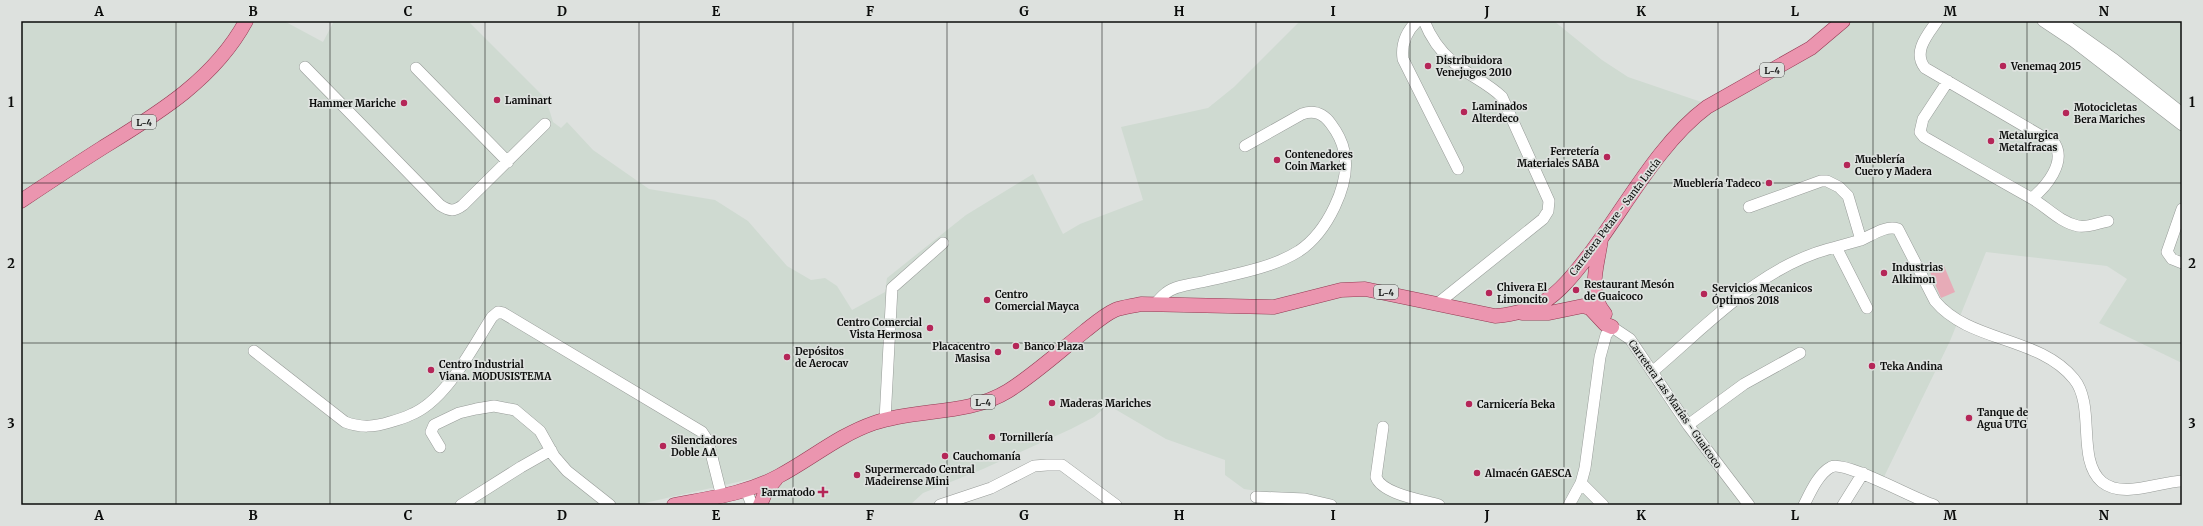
<svg xmlns="http://www.w3.org/2000/svg" width="2203" height="526" font-family="Merriweather,serif">
<style>
.built{fill:#cfdad1}
.green{fill:#e7abb7}
.lines{fill:none;stroke-linecap:round;stroke-linejoin:round}
.minor-casing{stroke:#979b98;stroke-width:12}
.major-casing{stroke:#943852;stroke-width:15}
.minor{stroke:#fff;stroke-width:11}
.major{stroke:#eb95af;stroke-width:14}
.grid{fill:none;stroke:#0b0c0b;stroke-width:1;stroke-opacity:0.55}
.poi-dot{fill:#b52658;stroke:#dde1de;stroke-width:1.5}
.labels{text-anchor:middle;dominant-baseline:central;stroke-width:3.5;stroke-linejoin:round;paint-order:stroke}
.shield{fill:#dde1de;stroke:#4a4c4a;stroke-width:1}
.shield-label{font-size:9px;font-weight:bold;fill:#0b0c0b}
.poi-label{font-size:10px;font-weight:bold;fill:#0b0c0b;stroke:#dde1de;text-anchor:start}
.street-label{font-size:10px;fill:#0b0c0b;stroke:#dde1de}
.neatline{fill:none;stroke:#0b0c0b;stroke-width:1.5}
.grid-label{font-size:13px;text-anchor:middle;font-weight:bold;fill:#0b0c0b}
</style>
<rect width="100%" height="100%" fill="#dde1de"/>
<path class="built" d="M21,21H284L323,42L334,21H468L546,99L553,122L561,128L567,122L593,150L649,189L715,200L748,221L787,266L811,280L825,278L837,286L852,310L885,292L887,278L966,215L1033,174L1063,234L1080,224L1143,200L1121,127L1208,108L1234,87L1300,21H1554L1602,60L1628,77L1713,106L1845,21H2182V363L2099,323L2127,279L2107,266L1986,252L1950,341L1882,481L1851,463L1843,461L1829,463L1799,505H1321L1303,498L1244,489L1225,475V460L1166,439L1108,405L1094,417L1071,429L983,469L923,493L910,505H759L751,479L636,505H21Z"/>
<path class="green" d="M1944,266L1955,292L1941,298L1930,272Z"/>
<g class="lines">
<g class="minor-casing">
<path id="minor" d="M1417,21C1406,32 1401,45 1403,59L1458,169
M1424,21C1430,36 1439,50 1452,61C1467,75 1487,82 1502,97L1549,201L1548,211L1543,219L1437,304
M1937,21C1928,34 1912,52 1925,68L2055,144C2066,163 2046,187 2032,198
M2043,21L2073,41L2182,125
M2060,21L2115,60L2182,113
M305,67L440,205C449,211 454,212 463,205L545,124
M416,68L508,162
M1948,81L1923,119L1920,132L1924,137C1959,157 1995,178 2031,198C2046,206 2059,222 2078,226C2087,228 2098,223 2108,221
M1749,207L1821,181H1827L1839,187L1848,196L1861,240L1836,247
M2182,209L2167,252L2172,259L2182,263
M1861,240C1872,235 1886,225 1898,229L1935,301C1970,343 2039,336 2074,379C2096,406 2076,460 2102,482C2123,499 2158,482 2182,481
M1155,304C1158,301 1162,296 1166,293C1176,285 1194,284 1206,281C1236,274 1272,268 1299,251C1326,233 1352,184 1344,151C1342,141 1337,132 1331,124C1323,113 1314,110 1302,114L1245,146
M254,351L345,422C361,428 374,427 390,422C397,420 404,418 410,415C446,401 472,348 492,317L498,312L503,313L702,432L708,441L722,497
M1652,372C1708,325 1762,264 1836,247L1867,308
M885,420L892,288L943,243
M1688,425L1744,384L1800,353
M1383,427L1376,477C1382,494 1422,500 1439,505
M440,447L431,432L434,425L459,413L476,409L494,406L515,410L540,431L554,456L567,471L610,505
M1581,483L1603,505
M746,490L752,505
M1256,497L1305,499L1331,505
M461,505L521,467L551,450
M940,505L991,488L1034,466L1047,465H1062L1116,505
M1569,505L1581,483L1585,468L1600,357L1606,335L1612,327L1630,339L1688,425L1749,505
M1804,505C1810,493 1818,474 1831,467C1845,460 1914,499 1934,505
M1843,505L1863,473"/>
</g>
<g class="major-casing">
<path id="major" d="M21,201C48,183 75,165 102,148C157,114 214,80 246,21
M1601,239C1598,265 1586,292 1605,314
M1522,313H1549L1583,306L1590,308L1605,324L1612,327
M674,505C710,498 746,494 779,476C811,459 839,435 874,423C918,408 967,416 1008,391C1035,374 1060,351 1085,331C1094,324 1104,315 1115,310C1123,307 1133,306 1141,304L1274,307L1341,290L1365,289L1495,316C1511,315 1527,311 1542,303C1562,291 1578,269 1592,251C1627,204 1660,142 1707,107L1811,48L1843,21
M760,505L766,491L776,479"/>
</g>
<use href="#minor" class="minor"/>
<use href="#major" class="major"/>
</g>
<path class="grid" d="M176,21V505M330,21V505M485,21V505M639,21V505M793,21V505M947,21V505M1102,21V505M1256,21V505M1410,21V505M1564,21V505M1718,21V505M1873,21V505M2027,21V505M21,183H2182M21,343H2182"/>
<g class="poi-dot">
<circle cx="1428" cy="66" r="4"/>
<circle cx="2003" cy="66" r="4"/>
<circle cx="497" cy="100" r="4"/>
<circle cx="404" cy="103" r="4"/>
<circle cx="1464" cy="112" r="4"/>
<circle cx="2066" cy="113" r="4"/>
<circle cx="1991" cy="141" r="4"/>
<circle cx="1607" cy="157" r="4"/>
<circle cx="1277" cy="160" r="4"/>
<circle cx="1847" cy="165" r="4"/>
<circle cx="1769" cy="183" r="4"/>
<circle cx="1884" cy="273" r="4"/>
<circle cx="1576" cy="290" r="4"/>
<circle cx="1489" cy="293" r="4"/>
<circle cx="1704" cy="294" r="4"/>
<circle cx="987" cy="300" r="4"/>
<circle cx="930" cy="328" r="4"/>
<circle cx="1016" cy="346" r="4"/>
<circle cx="998" cy="352" r="4"/>
<circle cx="787" cy="357" r="4"/>
<circle cx="1872" cy="366" r="4"/>
<circle cx="431" cy="370" r="4"/>
<circle cx="1052" cy="403" r="4"/>
<circle cx="1469" cy="404" r="4"/>
<circle cx="1969" cy="418" r="4"/>
<circle cx="992" cy="437" r="4"/>
<circle cx="663" cy="446" r="4"/>
<circle cx="945" cy="456" r="4"/>
<circle cx="1477" cy="473" r="4"/>
<circle cx="857" cy="475" r="4"/>
<path d="M821 486h4v4h4v4h-4v4h-4v-4h-4v-4h4z"/>
</g>
<g class="labels">
<g class="shield">
<rect x="1760" y="63" width="24" height="14" rx="3"/>
<rect x="132" y="115" width="24" height="14" rx="3"/>
<rect x="1374" y="285" width="24" height="14" rx="3"/>
<rect x="971" y="395" width="24" height="14" rx="3"/>
</g>
<g class="shield-label">
<text x="1772" y="70">L-4</text>
<text x="144" y="122">L-4</text>
<text x="1386" y="292">L-4</text>
<text x="983" y="402">L-4</text>
</g>
<g class="poi-label">
<text x="1436" y="60">Distribuidora<tspan x="1436" dy="12">Venejugos 2010</tspan></text>
<text x="2011" y="66">Venemaq 2015</text>
<text x="505" y="100">Laminart</text>
<text x="396" y="103" text-anchor="end">Hammer Mariche</text>
<text x="1472" y="106">Laminados<tspan x="1472" dy="12">Alterdeco</tspan></text>
<text x="2074" y="107">Motocicletas<tspan x="2074" dy="12">Bera Mariches</tspan></text>
<text x="1999" y="135">Metalurgica<tspan x="1999" dy="12">Metalfracas</tspan></text>
<text x="1599" y="151" text-anchor="end">Ferretería<tspan x="1599" dy="12">Materiales SABA</tspan></text>
<text x="1285" y="154">Contenedores<tspan x="1285" dy="12">Coin Market</tspan></text>
<text x="1855" y="159">Mueblería<tspan x="1855" dy="12">Cuero y Madera</tspan></text>
<text x="1761" y="183" text-anchor="end">Mueblería Tadeco</text>
<text x="1892" y="267">Industrias<tspan x="1892" dy="12">Alkimon</tspan></text>
<text x="1584" y="284">Restaurant Mesón<tspan x="1584" dy="12">de Guaicoco</tspan></text>
<text x="1497" y="287">Chivera El<tspan x="1497" dy="12">Limoncito</tspan></text>
<text x="1712" y="288">Servicios Mecanicos<tspan x="1712" dy="12">Óptimos 2018</tspan></text>
<text x="995" y="294">Centro<tspan x="995" dy="12">Comercial Mayca</tspan></text>
<text x="922" y="322" text-anchor="end">Centro Comercial<tspan x="922" dy="12">Vista Hermosa</tspan></text>
<text x="990" y="346" text-anchor="end">Placacentro<tspan x="990" dy="12">Masisa</tspan></text>
<text x="1024" y="346">Banco Plaza</text>
<text x="795" y="351">Depósitos<tspan x="795" dy="12">de Aerocav</tspan></text>
<text x="439" y="364">Centro Industrial<tspan x="439" dy="12">Viana. MODUSISTEMA</tspan></text>
<text x="1880" y="366">Teka Andina</text>
<text x="1060" y="403">Maderas Mariches</text>
<text x="1477" y="404">Carnicería Beka</text>
<text x="1977" y="412">Tanque de<tspan x="1977" dy="12">Agua UTG</tspan></text>
<text x="1000" y="437">Tornillería</text>
<text x="671" y="440">Silenciadores<tspan x="671" dy="12">Doble AA</tspan></text>
<text x="953" y="456">Cauchomanía</text>
<text x="865" y="469">Supermercado Central<tspan x="865" dy="12">Madeirense Mini</tspan></text>
<text x="1485" y="473">Almacén GAESCA</text>
<text x="815" y="492" text-anchor="end">Farmatodo</text>
</g>
<g class="street-label">
<text transform="translate(1615 217) rotate(-53)">Carretera Petare - Santa Lucía</text>
<text transform="translate(1675 404) rotate(55)">Carretera Las Marías - Guaicoco</text>
</g>
</g>
<rect width="2203" height="526" fill="none" stroke="#dde1de" stroke-width="44"/>
<rect x="22" y="22" width="2159" height="482" class="neatline"/>
<g class="grid-label">
<text x="99" y="16">A</text>
<text x="253" y="16">B</text>
<text x="408" y="16">C</text>
<text x="562" y="16">D</text>
<text x="716" y="16">E</text>
<text x="870" y="16">F</text>
<text x="1024" y="16">G</text>
<text x="1179" y="16">H</text>
<text x="1333" y="16">I</text>
<text x="1487" y="16">J</text>
<text x="1641" y="16">K</text>
<text x="1795" y="16">L</text>
<text x="1950" y="16">M</text>
<text x="2104" y="16">N</text>
<text x="11" y="107">1</text>
<text x="2192" y="107">1</text>
<text x="11" y="268">2</text>
<text x="2192" y="268">2</text>
<text x="11" y="428">3</text>
<text x="2192" y="428">3</text>
<text x="99" y="520">A</text>
<text x="253" y="520">B</text>
<text x="408" y="520">C</text>
<text x="562" y="520">D</text>
<text x="716" y="520">E</text>
<text x="870" y="520">F</text>
<text x="1024" y="520">G</text>
<text x="1179" y="520">H</text>
<text x="1333" y="520">I</text>
<text x="1487" y="520">J</text>
<text x="1641" y="520">K</text>
<text x="1795" y="520">L</text>
<text x="1950" y="520">M</text>
<text x="2104" y="520">N</text>
</g>
</svg>
